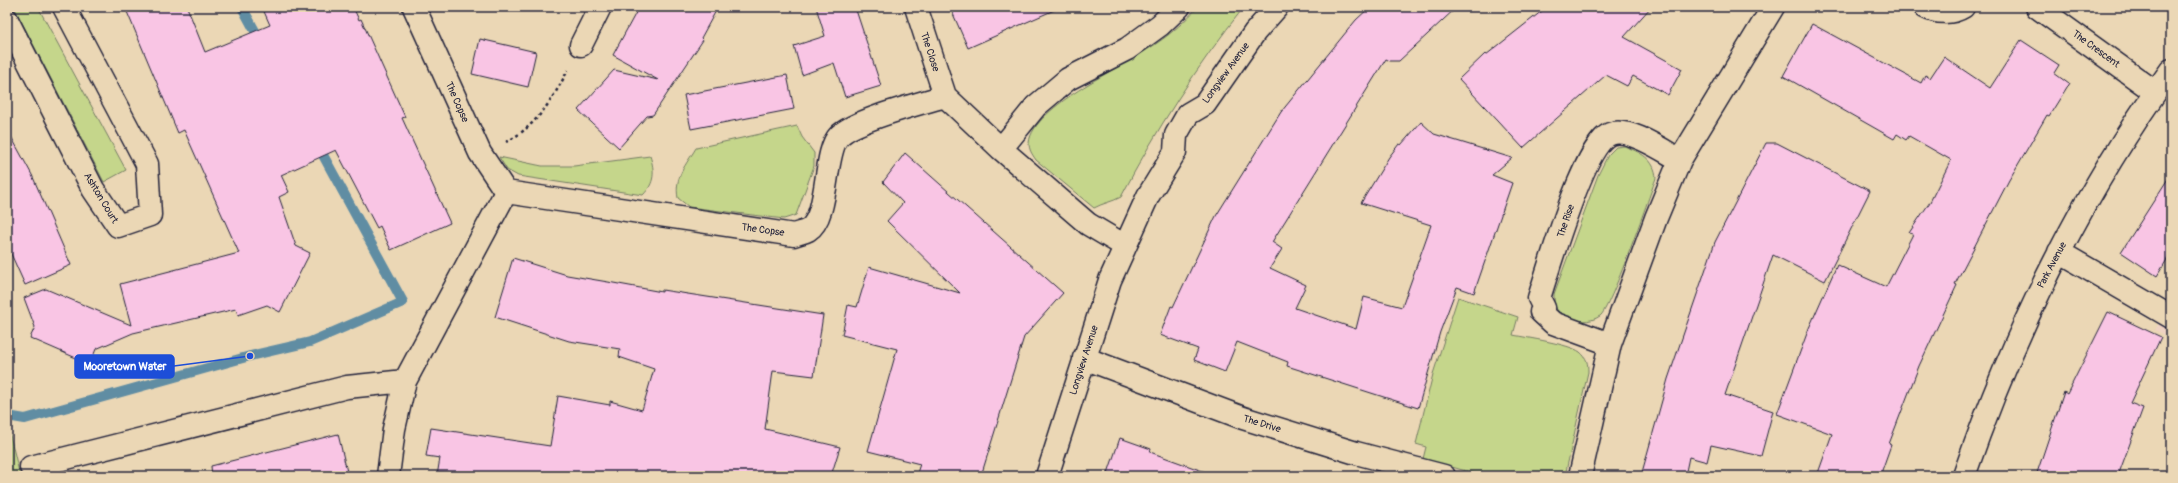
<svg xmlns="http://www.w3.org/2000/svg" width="2178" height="483" font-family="Pangolin,sans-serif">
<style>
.built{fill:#efd2c3}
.green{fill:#c5d68b;stroke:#747c63}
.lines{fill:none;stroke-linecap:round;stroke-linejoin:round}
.stream{stroke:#608da3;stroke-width:10}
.building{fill:#f9c5e4;stroke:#22223b}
.minor-casing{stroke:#22223b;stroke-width:25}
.path{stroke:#22223b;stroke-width:2.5;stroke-dasharray:3 3;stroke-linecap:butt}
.minor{stroke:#ebd7b5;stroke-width:22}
.labels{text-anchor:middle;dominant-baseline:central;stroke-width:3.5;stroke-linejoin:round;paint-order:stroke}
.street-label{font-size:10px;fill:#22223b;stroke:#ebd7b5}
.leader{fill:none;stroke:#1d4ed8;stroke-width:1.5}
.callout-dot{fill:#1d4ed8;stroke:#ebd7b5;stroke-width:1.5}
.callout{fill:#1d4ed8;stroke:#1d4ed8;stroke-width:1.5}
.callout-label{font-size:11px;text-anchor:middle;font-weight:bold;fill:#fff}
</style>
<rect width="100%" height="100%" fill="#ebd7b5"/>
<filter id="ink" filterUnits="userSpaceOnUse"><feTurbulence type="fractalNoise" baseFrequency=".025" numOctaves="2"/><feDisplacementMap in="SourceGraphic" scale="8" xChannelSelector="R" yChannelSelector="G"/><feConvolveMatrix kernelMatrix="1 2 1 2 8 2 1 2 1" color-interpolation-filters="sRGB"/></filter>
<g filter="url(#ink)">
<path class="built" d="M2171,303V338L2155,330Z"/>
<path class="green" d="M14,7H38L126,170L104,182Z
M1198,7H1244C1197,66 1156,130 1121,197C1112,202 1103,203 1094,208L1036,160C1032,154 1029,150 1029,143C1032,106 1129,64 1157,43C1172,33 1186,20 1198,7Z
M797,126L802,137L814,153V166L796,215L784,219L689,207L678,198C674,177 686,165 696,148Z
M1624,146C1640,152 1655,159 1656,178C1649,197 1610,310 1600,316C1590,323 1576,322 1565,316C1555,311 1554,305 1554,294L1598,175L1608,155L1616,147Z
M650,156C655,171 655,183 643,195L518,176L507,170L499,157L542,166H574Z
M1458,297L1518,317L1513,335C1528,338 1569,344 1580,352C1587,358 1588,363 1588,372L1565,476H1484L1423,459L1426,447L1416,444L1433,374Z
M7,423L20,476H7Z"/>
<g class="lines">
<path class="stream" d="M242,7L261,42
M7,416L25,419L250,356L310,342L403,302L317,144"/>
</g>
<path class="building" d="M125,7H187L205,52L270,25L262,7H353L359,20L361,19L405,117L402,118L450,223L391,250L380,226L377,228L336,150L281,175L289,192L279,197L296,246L310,253L280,312L267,305L238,315L236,309L133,333L96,349L90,364L30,338L35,327L24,298L46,289L131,325L120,284L239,253L184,130L178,133Z
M639,7H718L701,38L703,40L653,115L647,116L619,148L578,110L614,70L658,80L613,55Z
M816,7H855L881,86L845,97L834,63L802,75L794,46L825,36Z
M950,7H1061L968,48Z
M1370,7H1457L1399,61H1390L1386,59L1272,242L1282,249L1270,268L1306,285L1295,308L1356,329L1364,297L1402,307L1431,225L1361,203L1389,157L1399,144L1401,145L1421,122L1434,134L1512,158L1492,175L1512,183L1474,293L1457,287L1440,332L1418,408L1287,366L1288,362L1237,342L1225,372L1194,360L1198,349L1160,335L1171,306L1173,307L1216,216L1281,112L1356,20Z
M1547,7H1651L1624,37L1682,69L1668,95L1633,76L1627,86L1606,75L1523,148L1459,79L1485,54L1486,55Z
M1812,24L1921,83L1925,75L1930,78L1944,57L1990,88L2021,40L2059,65L2054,73L2069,84L2049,116L2047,115L2009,180L1955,284L1957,285L1919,366L1889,444L1891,445L1880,476H1817L1832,434L1777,414L1809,328L1837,265L1886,287L1913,234L1909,233L1930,202L1951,160L1909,136L1906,140L1897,134L1894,139L1783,76Z
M480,39L536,52L528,87L472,74Z
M787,75L794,109L691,129L684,95Z
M7,129L32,175L71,265L25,285L7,245Z
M1766,143H1777L1870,191L1825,281L1773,255L1725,395L1773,411L1761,456L1711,445L1707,462L1689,457L1685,476H1641L1668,379L1715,242Z
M905,153L1063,293L1024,337L981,476H916L920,464L868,451L897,349L842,335L848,305L857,307L869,267L960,293L887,221L903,203L883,182Z
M2171,174V253L2157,276L2121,252Z
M513,258L567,275L608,282L662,292V290L823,315L814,376L773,371L765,429L840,447L831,476H437L440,458L426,456L431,428L550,446L558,396L610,405V401L642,410L654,369L619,357L620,349L569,341L495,317Z
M2108,312L2161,337L2130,403L2143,408L2118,476H2036L2064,392L2067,394Z
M338,434L348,476H212L211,466Z
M1120,438L1151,449L1150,452L1208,473L1207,476H1107Z"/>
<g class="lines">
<g class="minor-casing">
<path id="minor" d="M916,7L945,96L1001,149L1088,224L1125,246
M1925,7C1936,13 1952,14 1963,7
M2037,7L2155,92
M7,20L93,189L118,226L150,215L147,164L64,7
M581,45L600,7
M1001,149L1036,106L1068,79L1127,49L1160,25L1179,7
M506,192L794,235C799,233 804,232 808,230C830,216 823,152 839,136C854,120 922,103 945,96
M2059,252L2171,317
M1610,344L1553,323L1541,312L1544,308L1539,298C1549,267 1584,145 1610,134C1628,126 1664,151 1680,160
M1084,358L1243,418L1356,453L1444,476
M31,467L347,387L405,381
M388,476L394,429L405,381L506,192L480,153L414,7
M1047,476L1110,280L1148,196L1175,152L1176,135L1188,114L1205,104L1255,32L1277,7
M1580,476L1610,344L1656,218L1680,160L1773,7
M1964,476C2014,331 2081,195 2171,70"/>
</g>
<path class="path" d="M506,142C537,126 552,100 568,70"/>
<use href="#minor" class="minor"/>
</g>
</g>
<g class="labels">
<g class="street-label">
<text transform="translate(2096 49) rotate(36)">The Crescent</text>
<text transform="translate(930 52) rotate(72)">The Close</text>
<text transform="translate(1226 73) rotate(-54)">Longview Avenue</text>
<text transform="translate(457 102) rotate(66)">The Copse</text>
<text transform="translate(101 198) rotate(59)">Ashton Court</text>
<text transform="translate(1566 221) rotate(-71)">The Rise</text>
<text transform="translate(763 230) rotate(8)">The Copse</text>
<text transform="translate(2052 265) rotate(-62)">Park Avenue</text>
<text transform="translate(1084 360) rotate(-72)">Longview Avenue</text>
<text transform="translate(1262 424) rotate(17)">The Drive</text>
</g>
</g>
<path class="leader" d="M250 356L174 366"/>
<circle class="callout-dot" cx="250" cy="356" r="4"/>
<rect class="callout" x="75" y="355" width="99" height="23" rx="4"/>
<g class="callout-label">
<text x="125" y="370">Mooretown Water</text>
</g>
<rect width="2178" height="483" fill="none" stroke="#ebd7b5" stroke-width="24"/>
<rect x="12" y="12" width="2154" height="459" fill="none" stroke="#22223b" stroke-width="1.5" filter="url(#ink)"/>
</svg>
